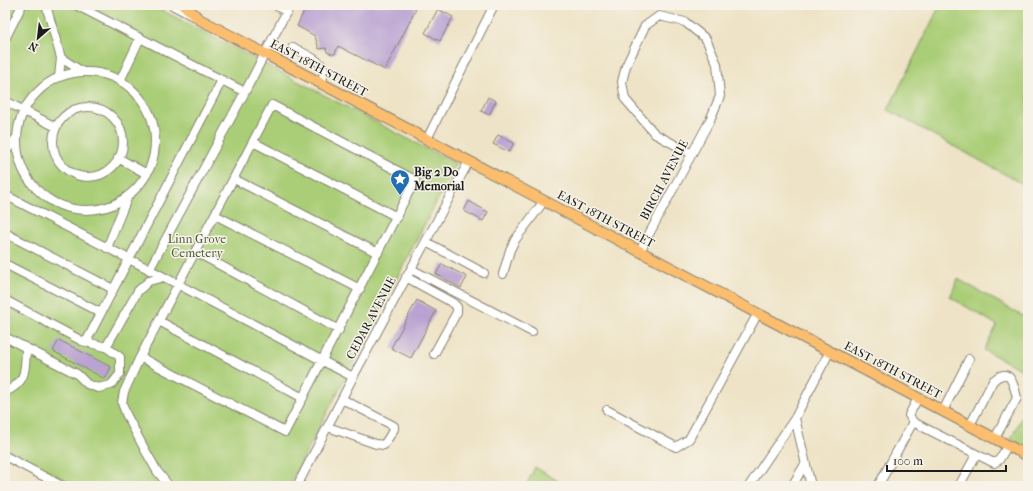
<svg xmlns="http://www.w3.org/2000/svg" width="1033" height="491" font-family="'IM FELL French Canon',serif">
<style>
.green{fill:#aace77;stroke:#63754a}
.building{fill:#baa3d2}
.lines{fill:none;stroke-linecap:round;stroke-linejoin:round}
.minor-casing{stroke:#858071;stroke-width:10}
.major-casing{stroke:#858071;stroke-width:12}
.minor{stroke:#fff;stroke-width:8}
.major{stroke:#fbbd6e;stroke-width:10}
.labels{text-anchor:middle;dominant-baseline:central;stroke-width:3;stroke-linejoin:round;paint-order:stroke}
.street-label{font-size:12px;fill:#1c1c1c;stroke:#f7f3e8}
.poi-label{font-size:12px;font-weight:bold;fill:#1c1c1c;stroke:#f7f3e8;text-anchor:start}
.park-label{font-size:12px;fill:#4e5a3c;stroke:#f7f3e8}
</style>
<rect width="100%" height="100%" fill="#f7f3e8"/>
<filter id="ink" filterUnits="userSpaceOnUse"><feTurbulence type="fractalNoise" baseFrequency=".025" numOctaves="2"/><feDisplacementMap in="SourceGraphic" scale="8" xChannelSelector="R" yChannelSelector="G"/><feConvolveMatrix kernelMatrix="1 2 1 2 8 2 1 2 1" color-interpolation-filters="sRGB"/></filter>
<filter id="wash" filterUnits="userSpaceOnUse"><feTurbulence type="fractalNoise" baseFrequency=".012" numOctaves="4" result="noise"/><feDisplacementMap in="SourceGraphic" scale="16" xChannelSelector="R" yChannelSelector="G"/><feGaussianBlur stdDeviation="0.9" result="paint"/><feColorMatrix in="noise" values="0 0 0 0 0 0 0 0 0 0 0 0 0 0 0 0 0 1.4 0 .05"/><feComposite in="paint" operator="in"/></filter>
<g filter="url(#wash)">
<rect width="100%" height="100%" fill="#eee3c6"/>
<path class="green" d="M5,5H152L456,164L289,486H76L5,448Z
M940,5H1028V187L888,110Z
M958,279L1028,319V373L984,350L997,325L950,297Z
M1028,404V448L1011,439Z
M535,467L566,486H526Z"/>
<g id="blocks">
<path class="building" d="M307,5H410L416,9L385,70L338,46L335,54H332L327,52L326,48L319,49L315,36L297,26Z
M438,9L453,17L440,41L425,33Z
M488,97L496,101L489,115L481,111Z
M498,135L514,143L509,152L493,144Z
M469,201L488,212L483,221L464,211Z
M442,264L467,277L461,288L436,274Z
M417,300L436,311L411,358L391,348Z
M59,340L111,367L105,379L53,351Z"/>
</g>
</g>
<g filter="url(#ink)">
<use href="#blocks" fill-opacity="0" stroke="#858071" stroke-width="1"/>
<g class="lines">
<g class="minor-casing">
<path id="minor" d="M46,5L61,58L59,77
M76,5L245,92L149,270
M172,5L193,16
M275,5L287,12
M5,39L22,5
M293,47C300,52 321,60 323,68C325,73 322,79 322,84
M61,58L83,72
M17 141a69 69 0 1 1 138 0a69 69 0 1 1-138 0Z
M120,81L140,38
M245,92L290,5
M5,101L56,127
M53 142a35 35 0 1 1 70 0a35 35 0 1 1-70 0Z
M427,139L494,5
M253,142L397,217
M5,153L16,138
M118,158L147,174
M234,179L378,253
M5,195L164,277
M215,215L360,289
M5,233L113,289
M426,242L484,273
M107,248L128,196
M640,251L710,120L720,96L717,64L706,39L685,22L659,16L645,26L626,66L622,82L625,99L655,134L692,154
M196,252L339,330
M5,264L101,313
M411,269L532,332
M503,274L510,250L515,240L544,201
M406,277L453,303L457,307V312L434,354
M5,300L82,341L106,347L120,357V374L111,385L98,388L87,384L77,374L5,337
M159,321L303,398
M86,342L222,80
M106,347L138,291L149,281L164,277L353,377
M140,357L285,432L415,180L272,105L140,357L124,392L122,403L126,414L145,450L157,471L169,486
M5,392C27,382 25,370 26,348
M918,398L909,415L913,422L994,463L999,460L1008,445
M607,410L676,447L689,439L758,313
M943,411L969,359
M795,418L811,486
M970,425L993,381C1010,365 1014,385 1017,398L995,438
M328,427L376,444L384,445L394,429V426L342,399
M5,456L62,486
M297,486L353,377L469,161
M749,486L795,418L830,351
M792,486L805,464
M878,486L913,422
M959,486L976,455"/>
</g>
<g class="major-casing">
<path id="major" d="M184,5L199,19L1028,456"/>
</g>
<use href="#minor" class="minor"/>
<use href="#major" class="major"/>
</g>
</g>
<defs>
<g id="sight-pin" transform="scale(1)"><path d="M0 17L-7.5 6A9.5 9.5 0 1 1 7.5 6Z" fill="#1f6fb2" stroke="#f7f3e8"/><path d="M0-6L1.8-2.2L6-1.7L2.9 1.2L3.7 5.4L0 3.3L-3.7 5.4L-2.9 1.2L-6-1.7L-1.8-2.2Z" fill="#fff"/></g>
</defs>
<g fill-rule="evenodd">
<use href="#sight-pin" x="400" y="179"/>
</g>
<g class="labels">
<g class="street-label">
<text transform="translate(319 68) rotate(28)">EAST 18TH STREET</text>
<text transform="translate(664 180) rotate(-62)">BIRCH AVENUE</text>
<text transform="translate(606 219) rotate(28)">EAST 18TH STREET</text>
<text transform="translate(371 318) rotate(-62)">CEDAR AVENUE</text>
<text transform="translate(893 370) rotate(28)">EAST 18TH STREET</text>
</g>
<g class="poi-label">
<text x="414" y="172">Big 2 Do<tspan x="414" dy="14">Memorial</tspan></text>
</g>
<g class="park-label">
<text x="197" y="239">Linn Grove<tspan x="197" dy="14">Cemetery</tspan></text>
</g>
</g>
<rect width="1033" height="491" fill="none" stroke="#f7f3e8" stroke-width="20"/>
<g transform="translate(38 38) rotate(208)" stroke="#f7f3e8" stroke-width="3" paint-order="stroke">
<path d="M0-3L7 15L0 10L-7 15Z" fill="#1c1c1c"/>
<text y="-6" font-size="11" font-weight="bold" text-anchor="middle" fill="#1c1c1c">N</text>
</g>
<path d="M887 465v6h119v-6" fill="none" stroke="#1c1c1c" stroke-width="2"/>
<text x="893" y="465" font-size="12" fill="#1c1c1c" stroke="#f7f3e8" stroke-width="3" paint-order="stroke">100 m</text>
</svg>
